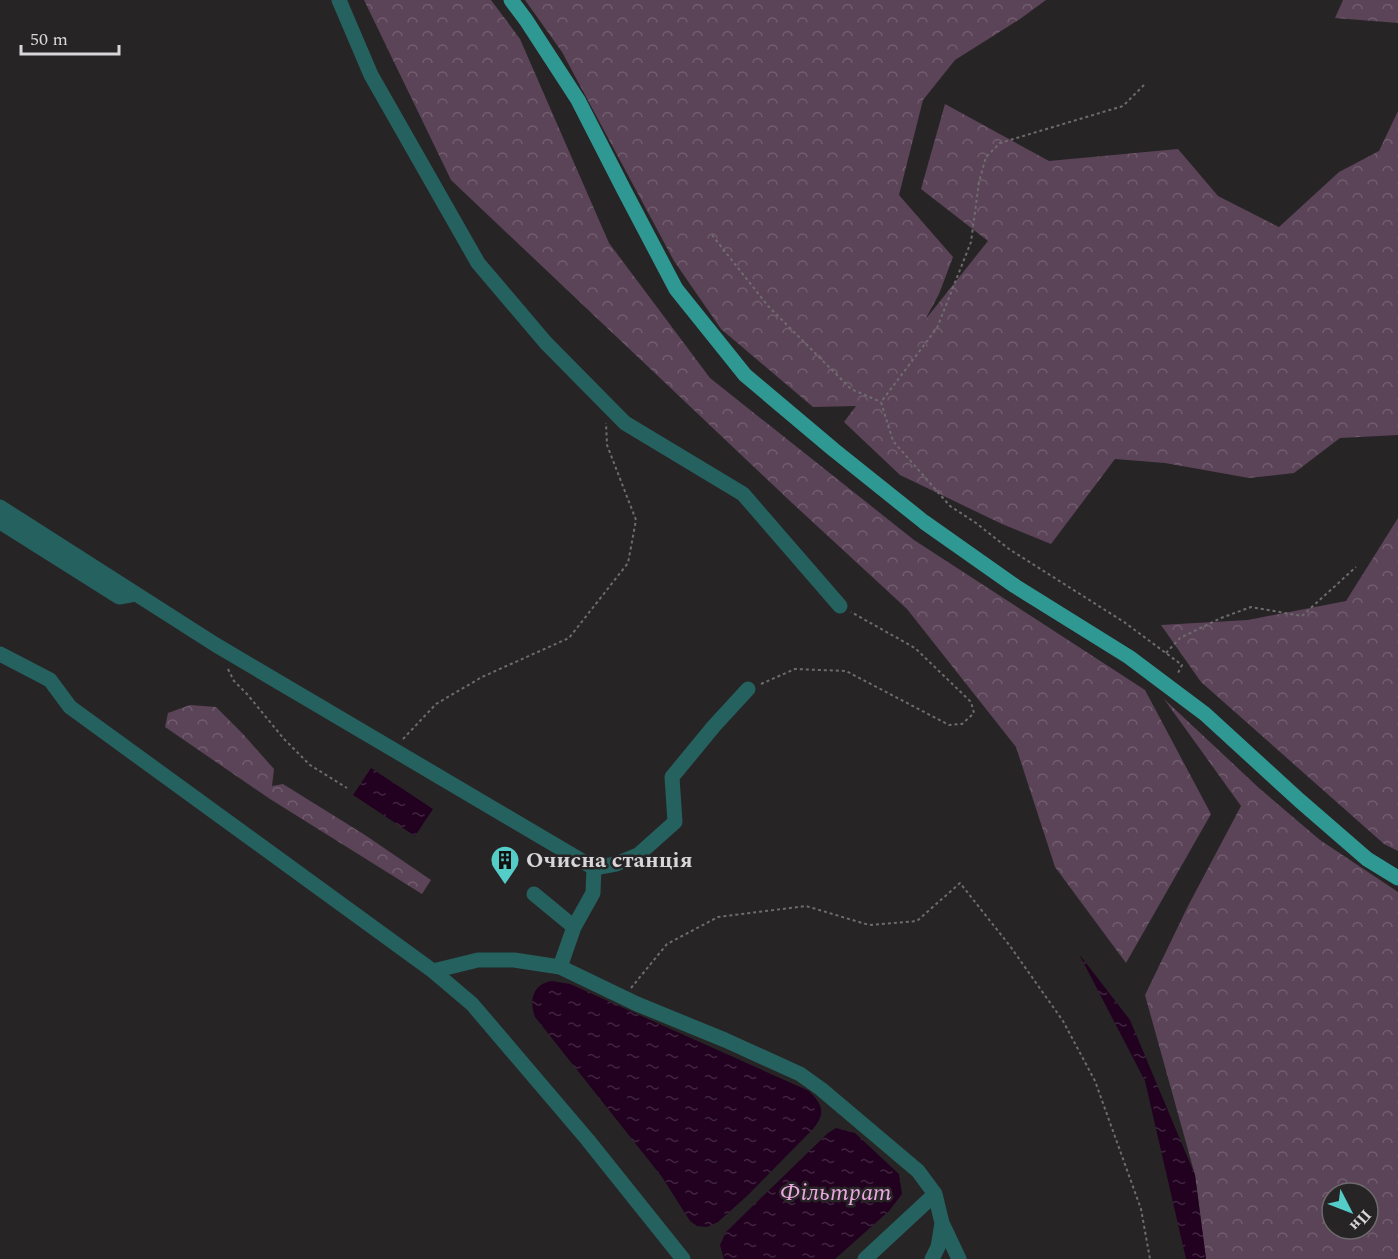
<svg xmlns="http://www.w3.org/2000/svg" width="1398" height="1259" font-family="Spectral,serif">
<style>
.forest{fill:url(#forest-crowns);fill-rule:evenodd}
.water{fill:url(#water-ripples)}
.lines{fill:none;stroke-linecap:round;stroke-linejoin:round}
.path{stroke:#6f6c6e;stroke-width:2;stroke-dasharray:3 3;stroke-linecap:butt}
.minor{stroke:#25615e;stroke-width:15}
.major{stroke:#309893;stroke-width:15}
.labels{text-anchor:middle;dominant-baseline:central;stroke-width:5;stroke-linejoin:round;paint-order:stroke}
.poi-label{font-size:22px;font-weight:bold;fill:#d8d6d8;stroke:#272426;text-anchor:start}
.water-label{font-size:24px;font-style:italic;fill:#eaa8e1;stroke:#272426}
</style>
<defs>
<pattern id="forest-crowns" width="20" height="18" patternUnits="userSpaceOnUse" patternTransform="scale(1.5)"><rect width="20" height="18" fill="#5b4358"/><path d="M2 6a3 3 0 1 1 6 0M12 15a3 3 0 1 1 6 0" fill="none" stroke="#725d6f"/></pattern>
<pattern id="water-ripples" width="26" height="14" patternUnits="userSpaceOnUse" patternTransform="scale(1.5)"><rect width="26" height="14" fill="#21011f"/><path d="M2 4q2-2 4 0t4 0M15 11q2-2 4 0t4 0" fill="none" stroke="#40253f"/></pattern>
</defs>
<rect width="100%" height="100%" fill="#272426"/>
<path class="forest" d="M364,0H491L520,39L609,243L710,378L914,540L1145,690L1211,814L1126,963L1055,867L1016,747L907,609L791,502L451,180Z
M525,0H1046L1020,19L955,60L923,100L899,195L953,257L939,294L925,320L988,241L921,189L945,104L1049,161L1178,149L1218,196L1279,227L1339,172L1379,151L1398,111V435L1340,438L1294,473L1249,478L1165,463L1115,459L1051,544L1002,524L900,475L844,422L856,406L813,407L721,329L674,261L562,52Z
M1343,0H1398V23L1335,18Z
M1398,518V851L1384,844L1201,682L1161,625L1248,620L1346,601Z
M1164,699L1259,788L1320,840L1398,892V1259H1206L1195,1175L1145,995L1188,906L1241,806ZM1332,1193H1368V1229H1332Z
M190,705L216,707L243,734L274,769L272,786L283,784L365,835L431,880L422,894L270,799L165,727L168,713Z"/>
<path class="water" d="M371,768L433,809L415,836L353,795Z
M1079,954L1130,1020L1195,1175L1206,1259H1186L1145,1081Z
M552,981L570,984L809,1091C823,1105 826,1113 813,1129L747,1196L718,1222L707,1227L697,1226L690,1221L662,1177L535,1017C529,1001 532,984 552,981Z
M836,1128L855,1133L899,1174L902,1194L889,1211L835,1259H724L720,1245L726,1232L828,1133Z"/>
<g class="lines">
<path class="path" d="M1144,85L1123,106L1000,143L986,157L979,182L971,242L937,328L881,402L893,441L950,506L976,523L1009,549L1124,622L1182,665L1177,675
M712,235L768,306L851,389L881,402
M1166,653L1180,638L1221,618L1251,607L1302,616L1356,567
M228,669L234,681L247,694L284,739L310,765L347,788
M761,684L795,669L846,671L949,725L962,724L974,713L971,702L915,648L851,612
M403,739L436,704L482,677L569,638L628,563L636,520L607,445L606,423
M631,988L667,944L718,917L806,906L869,925L917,921L960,883L1010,946L1063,1021L1095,1081L1141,1209L1150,1259"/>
<path class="minor" d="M339,0L371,75L478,263L546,343L625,423L743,494L840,606
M0,507L216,645L594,868L616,864L638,855L675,822L672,777L714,726L748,689
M0,522L119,597L136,594
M0,654L50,680L70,707L433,971L472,1004L587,1139L683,1259
M534,894L574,927
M560,967L574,927L593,893L594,868
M433,971L478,960H514L560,967L637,1004L725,1040L800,1074L821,1089L918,1171L935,1194L942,1223L938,1247L932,1259
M942,1223L959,1259
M865,1259L935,1194"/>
<path class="major" d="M511,0L526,20L578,100L624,190L676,289L745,375L834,450L924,522L1015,586L1129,657L1205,714L1299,800L1367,859L1398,878"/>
</g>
<defs>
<g id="building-pin" transform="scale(1.5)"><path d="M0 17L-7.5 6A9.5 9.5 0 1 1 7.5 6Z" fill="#54cdc8" stroke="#272426"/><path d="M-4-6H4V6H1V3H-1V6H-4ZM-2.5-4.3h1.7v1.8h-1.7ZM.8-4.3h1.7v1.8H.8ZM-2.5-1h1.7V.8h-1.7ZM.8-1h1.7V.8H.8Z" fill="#111"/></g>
</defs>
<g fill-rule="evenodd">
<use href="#building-pin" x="505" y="860"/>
</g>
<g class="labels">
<g class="poi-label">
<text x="526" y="860">Очисна станція</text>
</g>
<g class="water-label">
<text x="836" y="1193">Фільтрат</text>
</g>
</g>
<g transform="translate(1350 1211) rotate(132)"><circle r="28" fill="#272426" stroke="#6e6b6d" stroke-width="1.5"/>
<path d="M0-4.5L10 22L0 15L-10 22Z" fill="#54cdc8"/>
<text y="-9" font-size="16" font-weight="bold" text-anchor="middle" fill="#d8d6d8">Пн</text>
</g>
<path d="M21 45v9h98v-9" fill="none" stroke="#d8d6d8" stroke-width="3"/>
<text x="30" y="45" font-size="18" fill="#d8d6d8" stroke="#272426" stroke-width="4.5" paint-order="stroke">50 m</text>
</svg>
